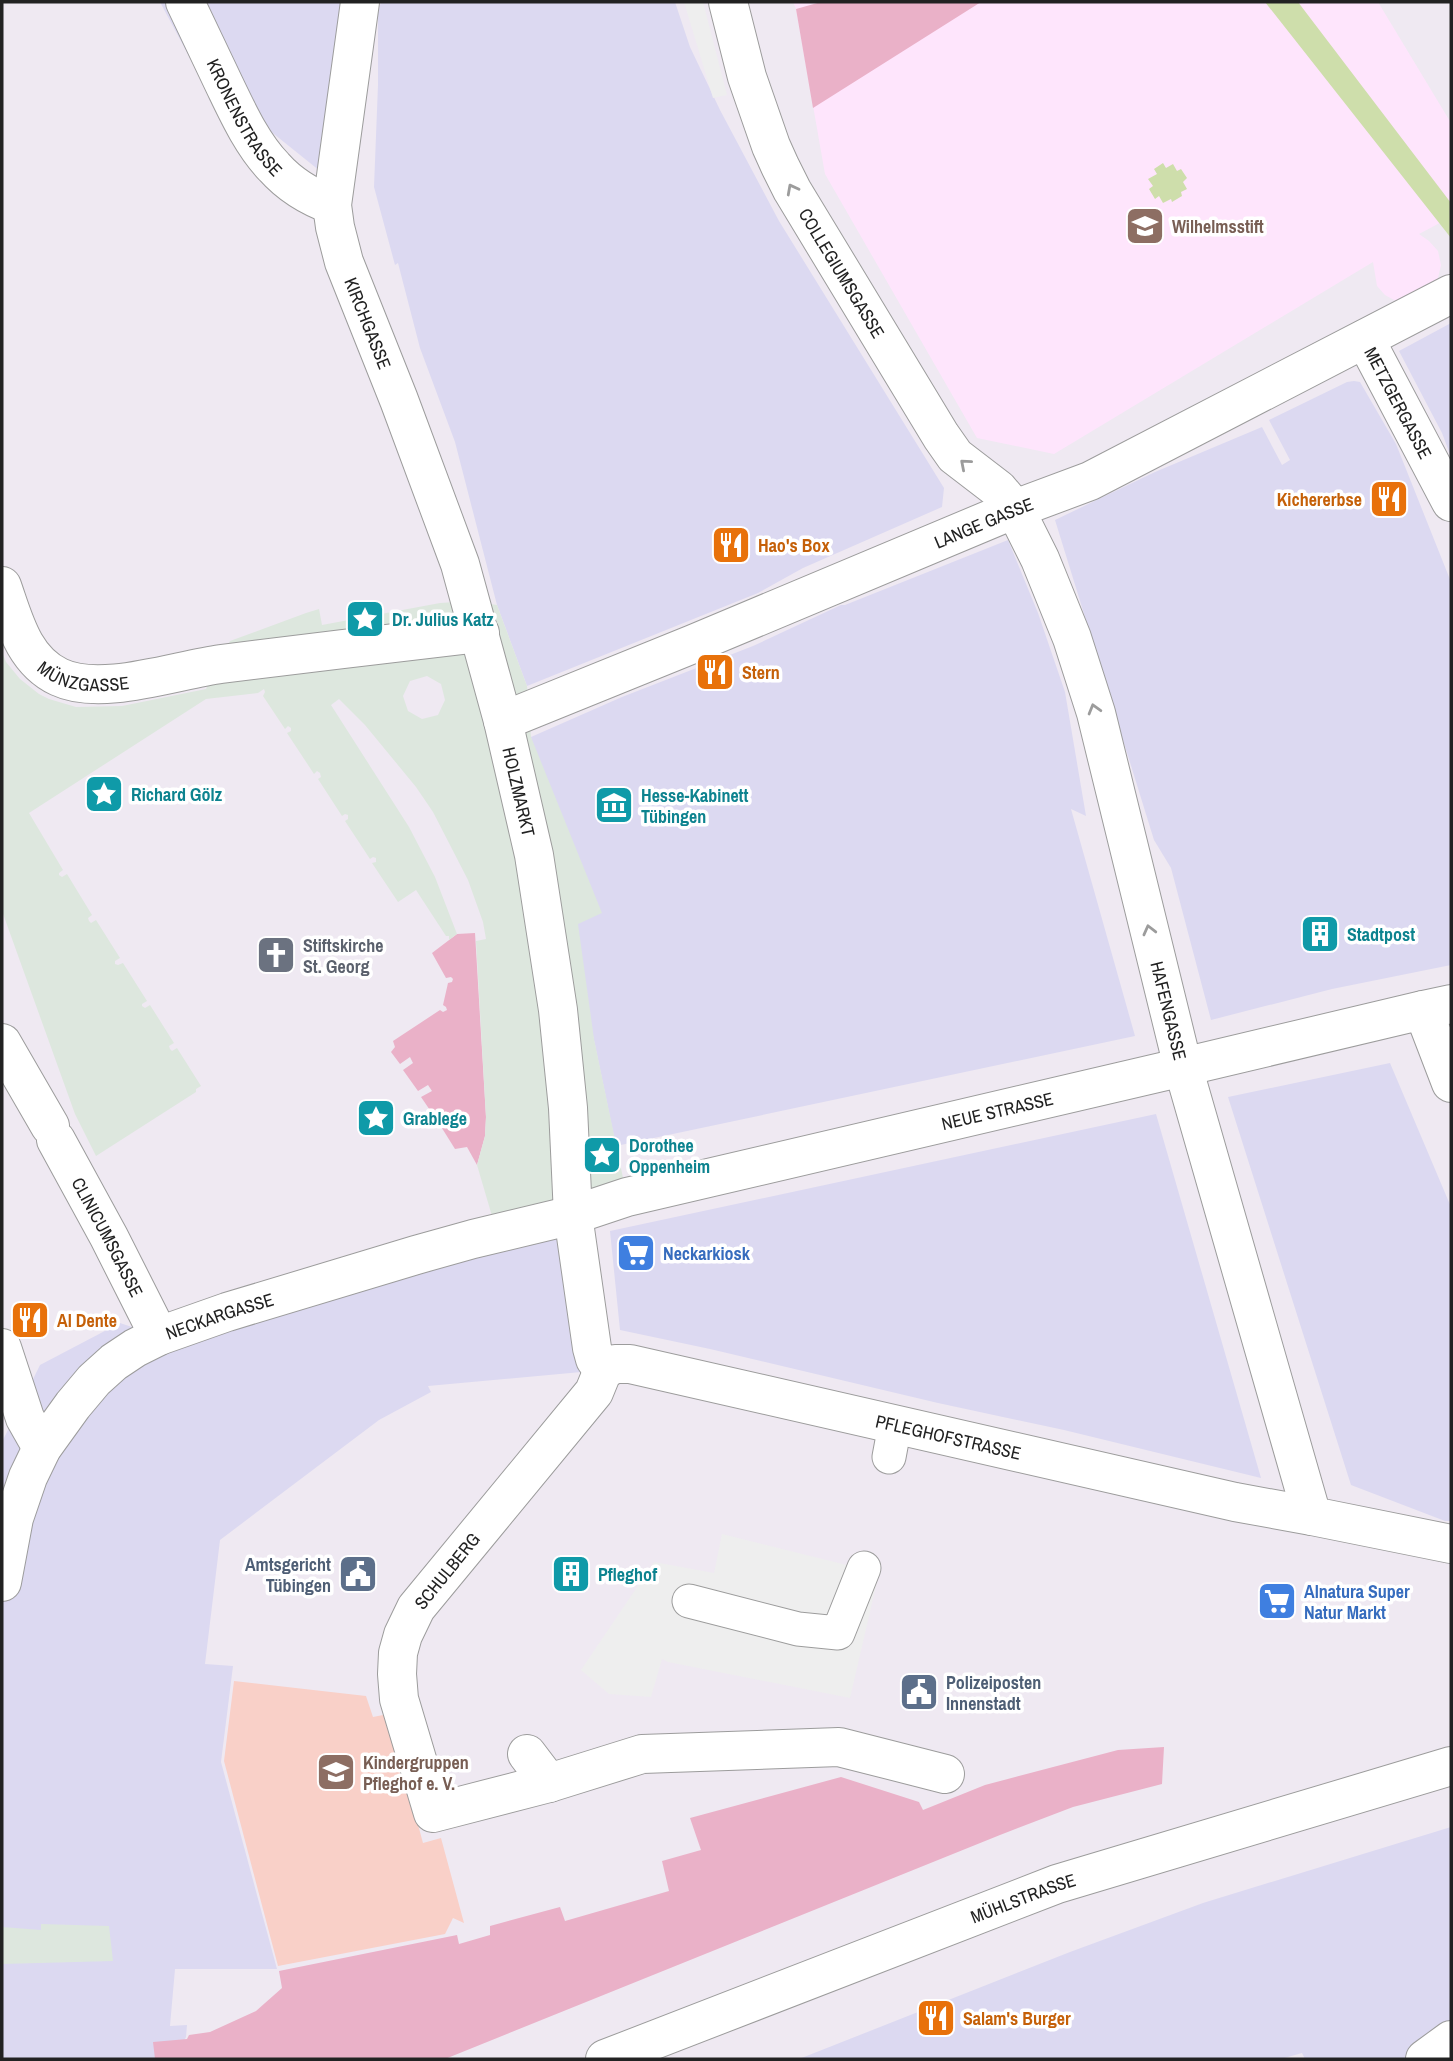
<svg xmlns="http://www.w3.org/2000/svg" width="1453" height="2061" font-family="'Archivo Narrow',sans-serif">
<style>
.commercial{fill:#dcd9f1}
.education{fill:#fee5fc}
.grass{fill:#eab1c8}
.park{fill:#f9d0c8}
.parking{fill:#eee}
.plaza{fill:#dde7de;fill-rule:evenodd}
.water{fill:#cedeab}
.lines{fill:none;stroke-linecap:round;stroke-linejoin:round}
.service-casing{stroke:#9c9c9c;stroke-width:35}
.pedestrian-casing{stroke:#9c9c9c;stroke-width:40}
.minor-casing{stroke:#9c9c9c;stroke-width:40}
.tertiary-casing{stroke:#9c9c9c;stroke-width:40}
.service{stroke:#fff;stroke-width:33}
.pedestrian{stroke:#fff;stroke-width:38}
.minor{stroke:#fff;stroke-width:38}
.tertiary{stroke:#fff;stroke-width:38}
.oneway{stroke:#9c9c9c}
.labels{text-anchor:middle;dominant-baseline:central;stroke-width:7;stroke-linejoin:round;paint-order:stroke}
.street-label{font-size:18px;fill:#222;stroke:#fff}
.education-label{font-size:18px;font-weight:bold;fill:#785e54;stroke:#fff;text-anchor:start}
.food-label{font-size:18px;font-weight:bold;fill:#c56008;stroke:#fff;text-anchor:start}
.culture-label{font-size:18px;font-weight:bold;fill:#0d838f;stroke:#fff;text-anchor:start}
.worship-label{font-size:18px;font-weight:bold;fill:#5b616d;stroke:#fff;text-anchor:start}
.shop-label{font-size:18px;font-weight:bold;fill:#366cbe;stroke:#fff;text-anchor:start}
.service-label{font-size:18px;font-weight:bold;fill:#4e5e75;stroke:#fff;text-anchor:end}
</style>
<rect width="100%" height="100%" fill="#efe9f2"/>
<path class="commercial" d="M160,2H352L320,171L198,73Z
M381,2H675L690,47L720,110L779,221L944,488L942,507L803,568L758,593L527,686L497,605L455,442L420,348L398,263L395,265L374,187L378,85V11Z
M1451,323V457L1442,433L1399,351Z
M1354,381L1360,382L1396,444L1451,582V965L1332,989L1211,1020L1171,868L1154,840L1055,520L1155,472L1262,427L1282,465L1290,460L1269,420L1347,382Z
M1008,540L1038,613L1065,692L1086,816L1071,809L1135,1036L616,1146L531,737L622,697L753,646L841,605H845Z
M1390,1063L1451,1207V1521H1445L1351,1485L1228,1097Z
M1156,1114L1261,1478L1064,1430L938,1403L710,1349L620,1330L610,1231Z
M573,1215L603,1370L428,1386L431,1392L379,1420L220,1540L205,1664L233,1666L221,1762L277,1969H175L170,2026L187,2025L186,2037L174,2059H2V1442L40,1365L120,1323L159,1336Z
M1451,1827V2040L1425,2059H1305L1302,2053L1281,2059H799L1070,1952L1203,1903Z"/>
<path class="education" d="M793,2H1378L1451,123V217L1419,234L1429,241L1438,251L1441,265L1438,278L1431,289L1396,301L1385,295L1377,286L1373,262L1054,454L977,438L825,174L796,9Z"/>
<path class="grass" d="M821,2H981L813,108L796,9Z
M475,933L486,1117L485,1136L477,1165L467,1147L455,1149L440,1125L450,1119L447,1112L436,1119L421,1097L432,1091L428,1085L418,1091L403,1070L413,1063L410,1057L400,1064L391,1052L395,1047L393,1041L440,1010L443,1012L447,1010L446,1007L443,1005L448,983L452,982L453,979L451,977L446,978L432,953L457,934Z
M1164,1747L1162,1784L1073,1807L1000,1835L445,2059H155L153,2042L187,2039L189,2035L210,2032L256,2011L282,1988L279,1971L457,1935L459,1944L490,1935V1926L560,1907L565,1921L669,1891L662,1861L701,1850L690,1818L841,1777L919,1802L923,1810L985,1785L1118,1750Z"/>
<path class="park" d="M234,1681L366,1696L373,1717L388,1714L423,1843L441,1838L464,1923L453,1918L445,1934L278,1966L224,1761Z"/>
<path class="parking" d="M684,2H703L727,95L713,98Z
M722,1534L879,1573L850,1698L668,1662L662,1659L651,1697L609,1694L581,1670L654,1562L714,1573Z"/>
<path class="plaza" d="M470,601L497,605L527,686L531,737L602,913L578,924L594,1039L627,1197L497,1233L477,1165L485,1136L486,1117L476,941L486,939L483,922L468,880L433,812L416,787L365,725L339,699L331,705L409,827L435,877L457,934L449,940V936H446L416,890L398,902L372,863L376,862V858L373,857L370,859L345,821L348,819V815L345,814L342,816L318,779L321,777L320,773L317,771L314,774L287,733L291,731V728L288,726L285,729L263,696L265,692L264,689L258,693L206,699L29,813L63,870L59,873V875L62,877L67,874L92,915L88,918L89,921L91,923L96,920L120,958L115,961V964L118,965L123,963L147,1001L142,1004V1006L145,1008L150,1005L174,1043L169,1046L170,1049L172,1051L177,1048L201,1086L196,1089V1092L96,1156L75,1114L2,911V652L6,662L20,679L39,694L49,699L76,707L122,706L206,689L230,641L306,613L319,609L322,625L440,603ZM427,676L441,684L445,700L438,715L422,719L408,711L403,696L410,681Z
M41,1924L109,1926L113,1961L2,1964V1927L41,1930Z"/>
<path class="water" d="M1265,2H1298L1451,203V238Z
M1163,163L1166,168L1173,164L1177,171L1181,169L1187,178L1183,182L1187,189L1181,192L1182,196L1172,202L1171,199L1163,203L1159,196L1155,199L1149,189L1153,186L1148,179L1157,174L1154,169Z"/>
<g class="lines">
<g class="service-casing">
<path id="service" d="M889,1457L895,1425
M689,1601L798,1629L838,1633L864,1568"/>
</g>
<g class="pedestrian-casing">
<g id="pedestrian">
<path id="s1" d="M185,2C198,29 211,57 224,84C238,113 252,144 274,167C290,185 310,197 332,205"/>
<path id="s2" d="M360,2L332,205L335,227L344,262L399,400L460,564L503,721L534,855L558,1010L568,1108L573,1215L592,1348L595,1359L603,1370"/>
<path id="s3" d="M1365,339L1451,502"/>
<path id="s4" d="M2,586C14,620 23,660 59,677C101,697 176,670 221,664C307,653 394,643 480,633"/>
<path id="s5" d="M503,721L693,644L1015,509L1090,481L1451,294"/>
<path d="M1423,1010L1451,1004"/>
<path d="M2,1043L50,1126"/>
<path id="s6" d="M56,1140L109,1237L159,1336"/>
<path d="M2,1348L25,1418L42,1448"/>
<path d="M603,1370L594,1392L416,1608L403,1635L398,1653L397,1674L399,1699L433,1813L549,1783L642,1754L839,1747L945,1774"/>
<path id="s7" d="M603,1370L615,1364H630L1235,1502L1312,1516"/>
<path id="s8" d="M2,1582L14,1518L28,1477L42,1448L73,1405L94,1380L114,1362L135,1348L159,1336L227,1312L416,1255L473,1239L573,1215L627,1197L1183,1067"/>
<path d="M527,1754L549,1783"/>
</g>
</g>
<g class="minor-casing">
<g id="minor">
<path id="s9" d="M728,2L747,77L771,146L780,166L792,190L941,436L955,456L998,489L1015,509L1040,559L1072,638L1096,713L1183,1067L1312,1516L1451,1544"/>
<path d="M1183,1067L1423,1010L1451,1083"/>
<path d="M1425,2059L1451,2040"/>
</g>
</g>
<g class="tertiary-casing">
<g id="tertiary">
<path id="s10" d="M605,2059L1057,1884L1451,1766"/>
</g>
</g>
<use href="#service" class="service"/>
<use href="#pedestrian" class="pedestrian"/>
<use href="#minor" class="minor"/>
<use href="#tertiary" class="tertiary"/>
</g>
<defs><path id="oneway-chevron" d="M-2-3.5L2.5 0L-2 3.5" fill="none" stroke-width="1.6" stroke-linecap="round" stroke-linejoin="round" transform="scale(1.75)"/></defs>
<g class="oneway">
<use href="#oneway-chevron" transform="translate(792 189) rotate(-118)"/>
<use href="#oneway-chevron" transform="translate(965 464) rotate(-139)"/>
<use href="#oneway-chevron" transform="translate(1094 709) rotate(-106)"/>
<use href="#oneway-chevron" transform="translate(1149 930) rotate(-104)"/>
</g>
<defs>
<g id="university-square" transform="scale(2.0125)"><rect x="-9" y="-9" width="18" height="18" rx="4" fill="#8d6e63" stroke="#fff"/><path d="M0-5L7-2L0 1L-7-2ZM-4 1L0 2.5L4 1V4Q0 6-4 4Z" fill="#fff"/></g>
<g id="restaurant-square" transform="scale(2.0125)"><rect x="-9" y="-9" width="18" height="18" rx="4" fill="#e8710a" stroke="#fff"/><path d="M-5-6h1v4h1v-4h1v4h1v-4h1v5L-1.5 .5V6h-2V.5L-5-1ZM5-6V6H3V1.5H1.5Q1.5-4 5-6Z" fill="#fff"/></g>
<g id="sight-square" transform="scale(2.0125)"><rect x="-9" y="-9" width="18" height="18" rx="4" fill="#0f9aa8" stroke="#fff"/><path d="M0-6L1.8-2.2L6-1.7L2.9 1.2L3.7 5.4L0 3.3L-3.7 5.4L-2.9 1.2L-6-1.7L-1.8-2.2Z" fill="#fff"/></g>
<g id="museum-square" transform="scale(2.0125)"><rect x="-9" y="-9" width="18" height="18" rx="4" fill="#0f9aa8" stroke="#fff"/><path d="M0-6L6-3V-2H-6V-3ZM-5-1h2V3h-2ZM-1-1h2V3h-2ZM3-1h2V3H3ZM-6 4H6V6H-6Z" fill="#fff"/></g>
<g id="building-square" transform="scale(2.0125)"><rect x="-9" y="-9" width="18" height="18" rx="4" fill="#0f9aa8" stroke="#fff"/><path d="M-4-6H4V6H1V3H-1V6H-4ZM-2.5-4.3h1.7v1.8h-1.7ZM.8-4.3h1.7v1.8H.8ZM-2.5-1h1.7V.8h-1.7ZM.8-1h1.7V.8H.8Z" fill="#fff"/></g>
<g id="church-square" transform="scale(2.0125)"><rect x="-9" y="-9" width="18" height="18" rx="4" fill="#6b7280" stroke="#fff"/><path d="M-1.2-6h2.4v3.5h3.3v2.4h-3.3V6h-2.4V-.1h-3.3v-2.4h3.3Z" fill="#fff"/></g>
<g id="supermarket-square" transform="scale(2.0125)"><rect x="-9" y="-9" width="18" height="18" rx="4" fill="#3f7fe0" stroke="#fff"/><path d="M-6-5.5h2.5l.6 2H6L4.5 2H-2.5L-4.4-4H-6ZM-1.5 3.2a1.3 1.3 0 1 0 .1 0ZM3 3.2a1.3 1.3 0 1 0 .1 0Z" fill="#fff"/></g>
<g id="civic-square" transform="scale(2.0125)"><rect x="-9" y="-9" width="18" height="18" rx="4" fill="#5c6f8a" stroke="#fff"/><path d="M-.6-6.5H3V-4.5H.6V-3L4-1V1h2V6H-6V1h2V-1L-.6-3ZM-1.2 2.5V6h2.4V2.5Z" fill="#fff"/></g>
<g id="school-square" transform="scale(2.0125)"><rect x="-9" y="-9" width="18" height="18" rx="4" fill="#8d6e63" stroke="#fff"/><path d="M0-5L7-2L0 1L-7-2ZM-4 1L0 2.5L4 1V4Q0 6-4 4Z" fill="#fff"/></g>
</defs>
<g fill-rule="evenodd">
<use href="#university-square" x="1145" y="226"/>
<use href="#restaurant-square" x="1389" y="499"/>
<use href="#restaurant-square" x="731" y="545"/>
<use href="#sight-square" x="365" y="619"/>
<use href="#restaurant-square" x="715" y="672"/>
<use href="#sight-square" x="104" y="794"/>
<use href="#museum-square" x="614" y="805"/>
<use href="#building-square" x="1320" y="934"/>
<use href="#church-square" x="276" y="955"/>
<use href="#sight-square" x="376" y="1118"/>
<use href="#sight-square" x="602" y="1155"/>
<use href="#supermarket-square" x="636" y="1253"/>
<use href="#restaurant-square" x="30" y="1320"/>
<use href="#civic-square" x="358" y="1574"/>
<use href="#building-square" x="571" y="1574"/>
<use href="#supermarket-square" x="1277" y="1601"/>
<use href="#civic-square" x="919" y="1692"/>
<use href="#school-square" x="336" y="1772"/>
<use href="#restaurant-square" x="936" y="2018"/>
</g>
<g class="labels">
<g class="street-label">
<text stroke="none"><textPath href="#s1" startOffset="130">KRONENSTRASSE</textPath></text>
<text stroke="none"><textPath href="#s9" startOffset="296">COLLEGIUMSGASSE</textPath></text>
<text stroke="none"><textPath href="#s2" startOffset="329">KIRCHGASSE</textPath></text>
<text stroke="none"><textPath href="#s3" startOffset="72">METZGERGASSE</textPath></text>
<text stroke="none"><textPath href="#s5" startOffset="520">LANGE GASSE</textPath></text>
<text stroke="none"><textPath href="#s4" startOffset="135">MÜNZGASSE</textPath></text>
<text stroke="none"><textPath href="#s2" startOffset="822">HOLZMARKT</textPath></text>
<text stroke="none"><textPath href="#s9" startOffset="1118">HAFENGASSE</textPath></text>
<text stroke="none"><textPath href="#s8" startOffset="1174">NEUE STRASSE</textPath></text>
<text stroke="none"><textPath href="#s6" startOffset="110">CLINICUMSGASSE</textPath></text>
<text stroke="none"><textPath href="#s8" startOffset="369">NECKARGASSE</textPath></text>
<text stroke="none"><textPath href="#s7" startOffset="355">PFLEGHOFSTRASSE</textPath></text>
<text transform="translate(447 1571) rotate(-51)">SCHULBERG</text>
<text stroke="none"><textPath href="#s10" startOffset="448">MÜHLSTRASSE</textPath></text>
</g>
<g class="education-label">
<text x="1172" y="226">Wilhelmsstift</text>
<text x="363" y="1762">Kindergruppen<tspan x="363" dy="21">Pfleghof e. V.</tspan></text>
</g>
<g class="food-label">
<text x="1362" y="499" text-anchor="end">Kichererbse</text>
<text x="758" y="545">Hao's Box</text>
<text x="742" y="672">Stern</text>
<text x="57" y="1320">Al Dente</text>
<text x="963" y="2018">Salam's Burger</text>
</g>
<g class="culture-label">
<text x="392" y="619">Dr. Julius Katz</text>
<text x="131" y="794">Richard Gölz</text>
<text x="641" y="795">Hesse-Kabinett<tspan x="641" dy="21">Tübingen</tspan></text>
<text x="1347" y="934">Stadtpost</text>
<text x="403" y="1118">Grablege</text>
<text x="629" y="1145">Dorothee<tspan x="629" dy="21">Oppenheim</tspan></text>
<text x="598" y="1574">Pfleghof</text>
</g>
<g class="worship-label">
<text x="303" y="945">Stiftskirche<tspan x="303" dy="21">St. Georg</tspan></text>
</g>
<g class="shop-label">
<text x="663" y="1253">Neckarkiosk</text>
<text x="1304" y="1591">Alnatura Super<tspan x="1304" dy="21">Natur Markt</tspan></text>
</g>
<g class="service-label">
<text x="331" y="1564">Amtsgericht<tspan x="331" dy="21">Tübingen</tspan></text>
<text x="946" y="1682" text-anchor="start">Polizeiposten<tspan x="946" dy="21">Innenstadt</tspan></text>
</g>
</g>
<rect width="1453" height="2061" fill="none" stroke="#222222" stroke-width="7"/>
</svg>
